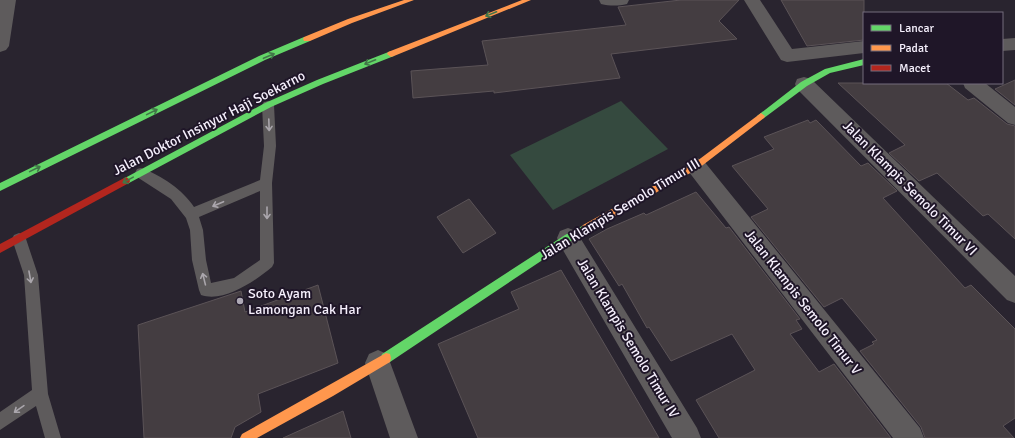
<svg xmlns="http://www.w3.org/2000/svg" width="1015" height="438" font-family="Signika,sans-serif">
<style>
.green{fill:#354a3f}
.building{fill:#443d41;stroke:#5b5357}
.lines{fill:none;stroke-linecap:round;stroke-linejoin:round}
.lane{fill:#5e5b5c;fill-rule:evenodd}
.street{fill:#5e5b5c;fill-rule:evenodd}
.fast{fill:#63d668;fill-rule:evenodd}
.slow{fill:#ff974d;fill-rule:evenodd}
.jam{fill:#b3261e;fill-rule:evenodd}
.oneway{stroke:#417648}
.oneway2{stroke:#aaa6ac}
.poi-dot{fill:#aea9b5;stroke:#1f1628;stroke-width:1.5}
.labels{text-anchor:middle;dominant-baseline:central;stroke-width:4;stroke-linejoin:round;paint-order:stroke}
.street-label{font-size:14px;fill:#f6f0fd;stroke:#1f1628}
.poi-label{font-size:14px;fill:#f6f0fd;stroke:#1f1628;text-anchor:start}
</style>
<rect width="100%" height="100%" fill="#29242f"/>
<path class="green" d="M621,101L668,149L553,210L510,155Z"/>
<path class="building" d="M681,0H739L719,21L737,39L611,54L620,78L494,93V91L413,98L411,71L488,65L482,41L626,25L618,7Z
M781,0H864V40L807,46Z
M1015,80V105L995,89Z
M838,83H946L968,100L974,98L1007,124L1015,126V239L988,214L983,216L937,173L919,181L889,153L905,145Z
M808,120L810,123L816,120L861,166L868,163L897,191L883,198L965,288L971,285L1015,329V418L1003,426L1014,438H925L921,427L860,351L874,344L872,342L877,340L842,298L824,307L751,217L768,209L732,166L774,149L764,137Z
M696,192L726,228L729,227L800,319L796,320L802,329L790,334L819,372L834,364L891,438H719L696,400L755,370L732,334L671,361L649,327L647,328L622,284L619,286L589,239L607,229L644,213L646,215Z
M469,199L496,233L463,253L437,217Z
M561,270L619,369L659,438H478L438,344L519,309L511,292Z
M318,285L338,363L258,394L261,412L235,427L231,438H144L138,325L241,291L245,312Z
M343,411L351,438H283Z"/>
<g class="lines">
<path class="lane" d="M268,101L272,102L274,105L276,146L272,183L274,263L272,267C255,281 224,303 201,295L199,290L192,260L190,230L186,218L171,199L137,177L135,173L137,169L141,168C161,175 183,190 194,207L260,180L264,146L262,105L264,102ZM260,191V260L234,278L211,283L206,260L203,230L199,217Z
M19,233L24,235L26,239L38,275L48,394L61,438H45L36,406L0,430V412L32,390L24,275L12,239L14,235Z"/>
<path class="street" d="M0,0H16L9,46L6,50L0,52Z
M599,0H629L627,4C618,6 610,6 601,4Z
M744,0H760L792,49L864,41V53L787,62L781,60Z
M1015,38V50L1002,51V39Z
M804,77L811,79L1015,276V303L1007,300L797,89L795,84L797,79Z
M963,83H985L1015,107V125L1008,123L965,88Z
M696,158L703,160L920,428L924,438H893L689,172L686,166L689,160Z
M568,228L576,231L697,428L701,438H672L560,245L557,238L560,231Z
M378,350L387,354L418,438H390L365,363L369,354Z"/>
<path class="fast" d="M304,37H310L311,39L310,41L265,60L0,191V183L259,56Z
M391,51L395,54L394,56L323,84L271,107L129,183H123L122,181L123,179L265,103L317,80Z
M864,59V65L830,73L807,86L764,118L761,119L757,116L801,82L825,69Z
M586,224L589,225L591,228L589,231L571,241L390,362L386,363L382,362L381,358L382,354L565,235Z"/>
<path class="slow" d="M404,0H414L352,23L310,41H304L303,39L304,37L348,19Z
M522,0H531L394,56L391,57L387,54L388,52Z
M761,113L765,116L764,118L699,168L589,231L586,232L583,231L581,228L583,225L693,164Z
M386,353L390,354L391,358L390,362L333,396L257,438H240L242,434Z"/>
<path class="jam" d="M126,177L129,179L130,181L129,183L0,253V244Z"/>
</g>
<defs><path id="oneway-shaft" d="M-6 0H5M1.5-3L5.5 0L1.5 3" fill="none" stroke-width="1.6" stroke-linecap="round" stroke-linejoin="round"/></defs>
<g class="oneway">
<use href="#oneway-shaft" transform="translate(491 14) rotate(158)"/>
<use href="#oneway-shaft" transform="translate(269 56) rotate(-23)"/>
<use href="#oneway-shaft" transform="translate(370 62) rotate(158)"/>
<use href="#oneway-shaft" transform="translate(152 112) rotate(-26)"/>
<use href="#oneway-shaft" transform="translate(35 169) rotate(-26)"/>
<use href="#oneway-shaft" transform="translate(128 180) rotate(151)"/>
</g>
<g class="oneway2">
<use href="#oneway-shaft" transform="translate(269 125) rotate(88)"/>
<use href="#oneway-shaft" transform="translate(218 204) rotate(157)"/>
<use href="#oneway-shaft" transform="translate(267 213) rotate(90)"/>
<use href="#oneway-shaft" transform="translate(30 277) rotate(80)"/>
<use href="#oneway-shaft" transform="translate(204 279) rotate(-104)"/>
<use href="#oneway-shaft" transform="translate(19 409) rotate(145)"/>
</g>
<circle class="poi-dot" cx="240" cy="301" r="4"/>
<g class="labels">
<g class="street-label">
<text transform="translate(209 123) rotate(-27)">Jalan Doktor Insinyur Haji Soekarno</text>
<text transform="translate(910 188) rotate(45)">Jalan Klampis Semolo Timur VI</text>
<text transform="translate(620 209) rotate(-31)">Jalan Klampis Semolo Timur III</text>
<text transform="translate(803 302) rotate(52)">Jalan Klampis Semolo Timur V</text>
<text transform="translate(628 338) rotate(59)">Jalan Klampis Semolo Timur IV</text>
</g>
<g class="poi-label">
<text x="248" y="293">Soto Ayam<tspan x="248" dy="16">Lamongan Cak Har</tspan></text>
</g>
</g>
<rect x="863" y="12" width="140" height="72" fill="#1f1628" stroke="#756d7d"/>
<rect x="871" y="25" width="20" height="6" fill="#63d668" stroke="#756d7d"/>
<text x="899" y="32" font-size="12" fill="#f6f0fd">Lancar</text>
<rect x="871" y="45" width="20" height="6" fill="#ff974d" stroke="#756d7d"/>
<text x="899" y="52" font-size="12" fill="#f6f0fd">Padat</text>
<rect x="871" y="65" width="20" height="6" fill="#b3261e" stroke="#756d7d"/>
<text x="899" y="72" font-size="12" fill="#f6f0fd">Macet</text>
</svg>
